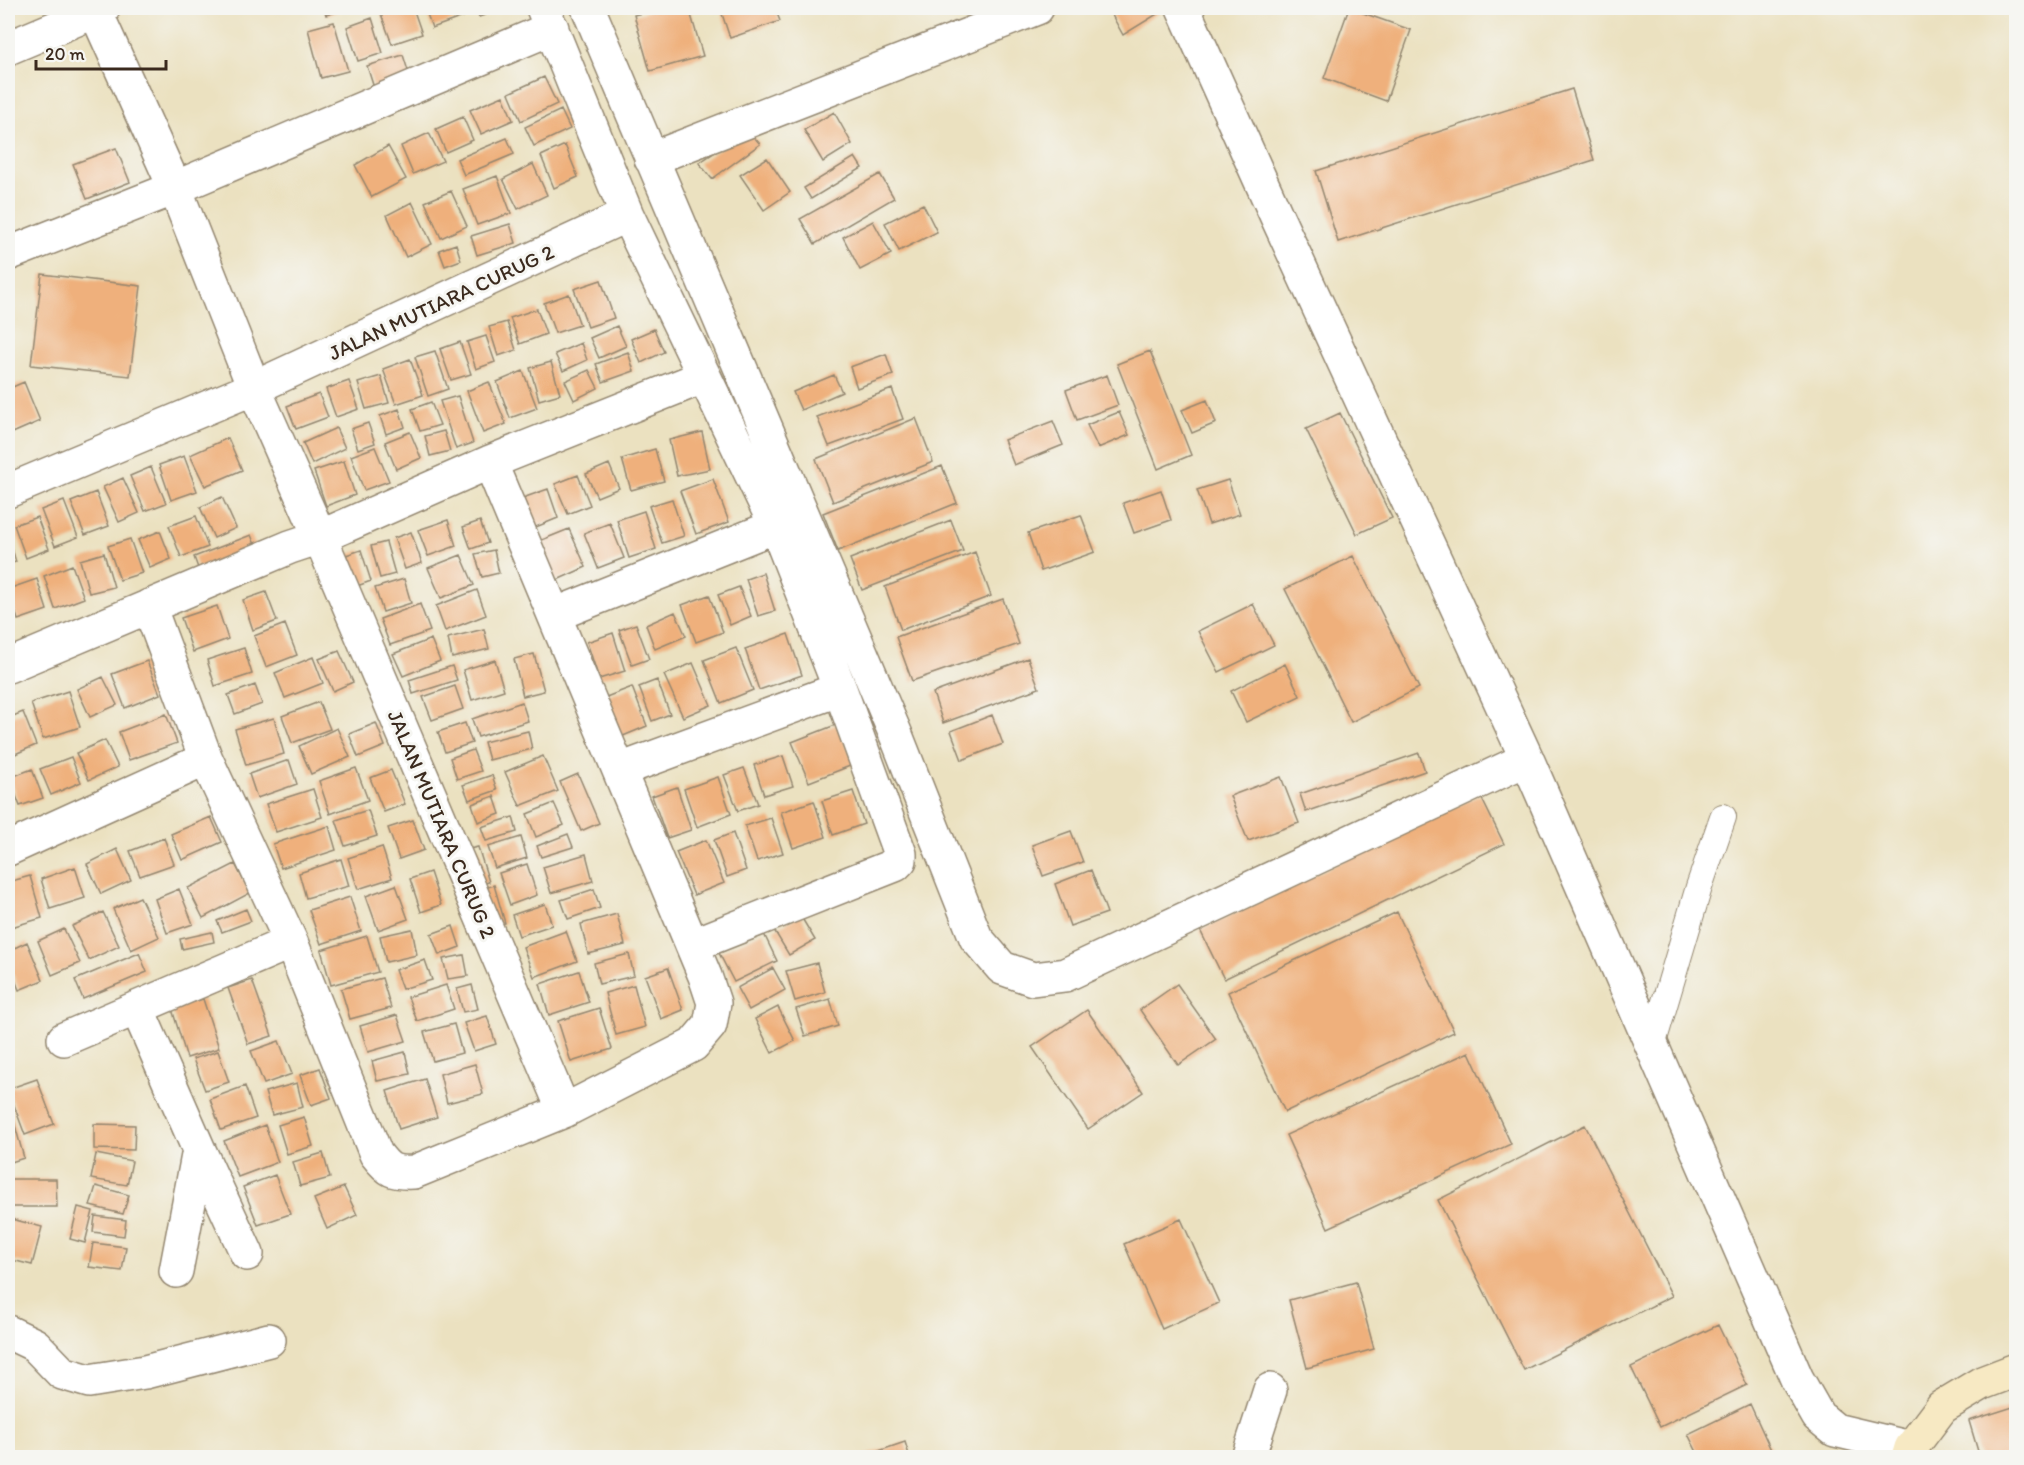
<svg xmlns="http://www.w3.org/2000/svg" width="2024" height="1465" font-family="Itim,sans-serif">
<style>
.building{fill:#efb07c}
.lines{fill:none;stroke-linecap:round;stroke-linejoin:round}
.lane-casing{stroke:#93866f;stroke-width:28}
.street-casing{stroke:#93866f;stroke-width:36}
.secondary-casing{stroke:#93866f;stroke-width:36}
.lane{stroke:#fff;stroke-width:26}
.street{stroke:#fff;stroke-width:33}
.secondary{stroke:#f7e9c3;stroke-width:33}
.labels{text-anchor:middle;dominant-baseline:central;stroke-width:6;stroke-linejoin:round;paint-order:stroke}
.street-label{font-size:21px;fill:#3b2a1e;stroke:#f6f6f2}
</style>
<rect width="100%" height="100%" fill="#f6f6f2"/>
<filter id="ink" filterUnits="userSpaceOnUse"><feTurbulence type="fractalNoise" baseFrequency=".0167" numOctaves="2"/><feDisplacementMap in="SourceGraphic" scale="12" xChannelSelector="R" yChannelSelector="G"/><feConvolveMatrix kernelMatrix="1 2 1 2 8 2 1 2 1" color-interpolation-filters="sRGB"/></filter>
<filter id="wash" filterUnits="userSpaceOnUse"><feTurbulence type="fractalNoise" baseFrequency=".008" numOctaves="4" result="noise"/><feDisplacementMap in="SourceGraphic" scale="24" xChannelSelector="R" yChannelSelector="G"/><feGaussianBlur stdDeviation="1.35" result="paint"/><feColorMatrix in="noise" values="0 0 0 0 0 0 0 0 0 0 0 0 0 0 0 0 0 1.4 0 .05"/><feComposite in="paint" operator="in"/></filter>
<g filter="url(#wash)">
<rect width="100%" height="100%" fill="#ebe1c0"/>
<g id="blocks">
<path class="building" d="M324,8H349L326,15Z
M399,8H413L422,34L392,44L381,14Z
M425,8H460L463,17L432,28Z
M475,8H504L479,17Z
M660,8H689L703,56L650,71L634,15Z
M720,8H775L780,21L730,38Z
M1108,8H1167L1123,35Z
M1349,8L1411,30L1386,101L1324,78Z
M372,18L383,53L358,61L347,27Z
M334,22L348,71L321,78L308,29Z
M403,55L410,77L374,88L367,66Z
M544,77L557,104L521,121L509,93Z
M1572,89L1594,160L1338,242L1316,171Z
M503,96L513,120L481,134L470,110Z
M561,110L570,129L534,146L525,127Z
M834,112L852,144L823,162L804,130Z
M463,117L473,140L446,152L436,129Z
M748,130L760,144L712,179L699,163Z
M429,133L443,161L413,174L401,146Z
M507,138L514,154L464,175L457,159Z
M565,145L578,177L554,188L541,156Z
M388,146L406,179L372,197L355,165Z
M116,148L130,182L87,199L73,164Z
M855,157L862,168L811,199L804,188Z
M767,158L790,192L764,210L740,175Z
M533,164L547,195L518,209L503,179Z
M880,174L894,198L815,244L800,219Z
M497,176L511,213L477,225L463,189Z
M451,191L467,226L441,238L425,202Z
M412,202L432,244L406,257L387,215Z
M923,204L937,232L899,251L885,223Z
M873,221L891,254L860,270L843,237Z
M510,224L516,243L477,255L471,236Z
M456,244L461,260L445,266L439,250Z
M42,274L141,286L130,376L31,365Z
M601,280L614,318L588,327L574,289Z
M569,294L580,325L555,333L544,303Z
M537,309L546,334L520,344L510,318Z
M507,322L516,350L498,356L489,327Z
M617,326L626,346L599,358L590,338Z
M654,329L664,352L641,363L631,339Z
M486,336L495,362L476,369L467,342Z
M460,342L471,374L451,380L440,349Z
M581,343L587,360L563,371L555,354Z
M435,351L448,389L428,396L415,357Z
M1150,351L1191,455L1158,469L1117,364Z
M628,352L634,371L603,382L596,364Z
M886,354L893,375L857,388L850,367Z
M410,359L423,395L396,404L383,369Z
M551,362L560,394L539,400L530,368Z
M589,370L598,388L574,400L565,381Z
M523,371L537,408L510,418L497,382Z
M834,375L842,392L801,410L793,392Z
M1107,375L1118,405L1077,420L1066,390Z
M381,376L389,403L366,409L358,383Z
M349,381L359,409L336,417L326,389Z
M24,382L40,421L8,435V389Z
M489,382L506,424L483,433L467,391Z
M892,389L903,419L829,446L817,417Z
M319,394L328,417L296,429L287,406Z
M458,396L473,443L456,449L440,401Z
M1207,400L1216,423L1192,433L1182,410Z
M431,402L440,425L420,431L412,409Z
M399,409L405,427L386,434L380,416Z
M1119,412L1129,435L1098,448L1087,425Z
M1340,413L1392,518L1357,534L1306,429Z
M916,418L933,462L833,502L816,459Z
M1053,421L1063,445L1014,465L1004,440Z
M368,423L375,443L358,449L351,429Z
M336,428L345,448L312,464L303,443Z
M444,431L450,451L430,456L425,436Z
M410,432L421,458L396,469L385,442Z
M702,432L710,469L677,476L669,440Z
M228,438L242,470L205,486L190,455Z
M375,447L389,481L364,490L351,456Z
M655,449L664,481L631,490L622,459Z
M184,456L197,491L171,500L159,465Z
M344,461L355,495L326,506L314,471Z
M609,464L619,488L597,497L586,474Z
M942,466L957,503L838,551L823,513Z
M151,467L166,503L145,511L130,476Z
M578,475L590,505L568,514L555,484Z
M123,478L139,513L119,522L103,487Z
M713,479L729,522L696,534L680,491Z
M1228,480L1240,514L1209,524L1197,490Z
M548,489L558,518L531,529L520,499Z
M1161,490L1171,520L1134,533L1123,503Z
M96,492L109,526L85,535L71,502Z
M222,497L236,528L214,538L200,507Z
M672,499L684,536L662,543L649,506Z
M64,501L78,537L55,546L41,510Z
M644,511L656,549L629,558L617,520Z
M1081,515L1095,552L1041,571L1028,533Z
M196,516L208,547L181,557L169,526Z
M37,517L49,549L26,558L14,525Z
M448,520L456,546L428,556L418,530Z
M951,520L963,551L862,590L850,559Z
M480,521L488,543L471,549L463,527Z
M610,523L624,558L598,568L584,533Z
M569,529L586,567L555,581L537,542Z
M160,531L171,559L150,568L138,540Z
M411,532L422,563L405,569L394,538Z
M8,535L16,562L8,564Z
M251,535L261,559L203,582L194,557Z
M130,539L142,573L120,580L108,546Z
M386,542L395,574L380,578L371,546Z
M361,550L371,581L357,586L346,555Z
M494,550L499,573L482,577L475,554Z
M975,552L991,596L901,630L885,587Z
M104,553L114,587L89,593L80,560Z
M461,555L474,585L441,598L428,568Z
M1353,556L1419,688L1351,722L1285,589Z
M72,565L84,598L55,609L44,576Z
M763,573L775,611L758,616L746,579Z
M37,579L47,610L18,620L8,589Z
M404,579L411,603L383,612L375,588Z
M739,587L751,616L730,625L718,595Z
M477,590L486,615L445,631L436,606Z
M266,592L277,621L253,630L243,600Z
M709,595L723,632L696,642L682,605Z
M1003,599L1019,644L912,681L896,637Z
M420,604L430,631L390,645L380,619Z
M1253,604L1274,645L1219,672L1198,631Z
M217,606L228,639L193,652L181,618Z
M675,612L686,636L655,649L646,625Z
M285,624L297,655L266,667L254,636Z
M636,624L649,659L632,665L619,630Z
M484,629L489,649L452,658L448,638Z
M613,633L625,671L599,679L587,642Z
M788,634L802,675L759,690L745,649Z
M431,639L440,661L403,676L393,654Z
M244,648L252,674L215,686L207,660Z
M736,648L753,690L721,703L704,660Z
M339,651L353,682L333,691L319,659Z
M534,654L544,691L523,696L514,659Z
M313,657L323,683L285,698L275,673Z
M1028,658L1039,688L943,723L933,693Z
M495,660L504,690L472,700L463,670Z
M147,661L160,694L125,708L112,674Z
M693,663L711,705L683,717L664,675Z
M1285,664L1300,696L1246,722L1231,691Z
M452,666L457,680L413,694L409,680Z
M103,677L117,705L90,717L77,689Z
M657,680L670,714L652,721L639,687Z
M255,685L262,704L235,714L228,695Z
M455,686L463,709L432,720L423,697Z
M632,687L647,726L616,739L601,699Z
M68,691L80,727L43,739L31,703Z
M319,702L330,729L292,743L282,716Z
M522,702L528,721L478,737L472,719Z
M23,712L36,745L8,757V718Z
M166,714L177,743L129,760L119,732Z
M992,715L1003,744L962,760L951,731Z
M274,718L284,754L246,765L235,729Z
M376,723L385,746L358,757L349,734Z
M465,723L472,743L445,752L438,732Z
M838,724L855,764L809,782L792,742Z
M337,728L350,757L311,774L299,746Z
M528,731L532,749L489,760L484,742Z
M105,740L118,767L89,780L76,753Z
M473,750L481,771L457,779L450,758Z
M1419,753L1425,771L1306,812L1300,794Z
M543,756L558,791L520,806L505,772Z
M783,756L793,786L764,795L754,765Z
M71,757L81,782L51,795L40,769Z
M289,760L297,784L257,798L249,774Z
M356,768L368,800L330,814L319,781Z
M744,768L758,804L738,811L724,775Z
M32,769L43,798L20,806L9,778Z
M391,770L405,804L384,812L370,778Z
M578,774L599,823L581,831L560,782Z
M492,775L497,790L469,800L463,785Z
M718,777L731,814L697,827L684,789Z
M1281,777L1299,823L1248,841L1230,796Z
M677,787L691,830L667,838L652,796Z
M313,789L322,817L276,832L266,804Z
M853,791L864,824L833,835L822,801Z
M1480,795L1504,844L1224,979L1200,930Z
M494,796L500,814L478,822L472,804Z
M814,801L826,837L793,848L781,812Z
M554,803L564,825L536,837L527,814Z
M368,810L377,836L345,846L336,820Z
M211,817L222,842L182,860L171,834Z
M513,817L517,832L486,841L481,827Z
M771,818L783,853L757,861L745,826Z
M413,820L424,850L399,859L388,828Z
M329,826L336,850L281,868L273,844Z
M1071,831L1083,862L1043,876L1032,845Z
M733,833L746,870L727,877L714,840Z
M568,834L573,847L541,857L537,846Z
M521,837L527,858L495,868L488,847Z
M164,838L174,864L140,876L130,851Z
M706,840L724,883L694,895L676,852Z
M382,847L392,878L358,889L348,858Z
M478,847L489,882L477,885L465,850Z
M117,849L131,880L101,894L87,864Z
M586,854L593,881L551,893L543,867Z
M341,859L349,886L306,898L299,873Z
M235,864L250,893L203,918L188,888Z
M527,864L537,895L510,905L499,873Z
M75,867L85,898L50,909L41,879Z
M1091,870L1107,913L1070,926L1055,884Z
M430,872L441,905L421,912L410,879Z
M30,876L42,918L8,928V882Z
M396,885L408,919L378,930L366,896Z
M494,885L505,923L494,926L482,889Z
M179,889L193,924L167,933L155,899Z
M594,889L600,908L568,919L561,900Z
M140,897L159,937L131,950L113,909Z
M350,897L361,931L321,944L309,910Z
M545,904L552,925L519,936L512,915Z
M246,909L251,921L222,932L217,921Z
M103,912L119,946L89,960L72,926Z
M1397,912L1454,1032L1285,1112L1228,992Z
M617,914L625,945L588,954L581,924Z
M800,915L815,940L789,955L774,930Z
M453,926L460,947L439,955L431,934Z
M64,929L80,963L52,975L38,941Z
M412,929L417,955L386,962L380,936Z
M566,931L577,961L534,977L523,947Z
M212,932L214,942L182,949L180,939Z
M763,932L777,961L734,982L719,953Z
M367,936L378,972L331,985L321,950Z
M27,942L43,980L19,990L8,962V951Z
M139,953L147,972L83,999L75,980Z
M629,954L634,976L599,984L594,963Z
M464,955L468,976L448,979L443,959Z
M425,960L432,980L402,989L395,970Z
M817,963L825,992L795,1001L786,971Z
M668,968L683,1010L661,1019L645,976Z
M773,968L785,990L749,1010L737,988Z
M579,971L589,1002L549,1015L540,984Z
M382,978L391,1008L350,1019L341,989Z
M252,980L272,1036L248,1044L228,988Z
M1177,984L1216,1039L1178,1065L1140,1010Z
M446,985L454,1009L417,1021L408,997Z
M472,985L478,1009L463,1012L457,989Z
M634,985L645,1027L616,1035L605,993Z
M203,999L219,1048L187,1058L172,1009Z
M830,999L838,1026L805,1036L796,1009Z
M778,1007L795,1041L772,1053L755,1019Z
M599,1008L612,1049L571,1062L558,1021Z
M1087,1010L1143,1092L1088,1129L1032,1047Z
M397,1015L406,1041L368,1052L360,1026Z
M487,1016L496,1044L474,1051L464,1023Z
M454,1024L462,1053L433,1061L424,1032Z
M279,1041L292,1074L264,1084L251,1051Z
M218,1051L229,1082L205,1090L193,1059Z
M405,1052L410,1074L377,1081L372,1061Z
M1469,1052L1511,1144L1328,1228L1286,1135Z
M475,1064L483,1094L447,1103L440,1074Z
M320,1068L331,1098L311,1105L300,1075Z
M37,1079L54,1124L25,1135L8,1089Z
M425,1079L437,1117L399,1129L387,1091Z
M297,1083L303,1107L272,1115L265,1092Z
M245,1086L256,1118L221,1130L210,1099Z
M8,1100L24,1158L8,1163Z
M304,1117L313,1146L287,1154L278,1125Z
M94,1124L135,1125L134,1150L94,1149Z
M265,1125L278,1162L238,1177L224,1141Z
M1585,1125L1672,1296L1524,1370L1438,1200Z
M323,1153L330,1178L300,1186L293,1162Z
M96,1154L132,1161L127,1185L91,1179Z
M275,1175L290,1214L258,1225L243,1187Z
M8,1179H56L57,1207H8Z
M96,1186L129,1195L123,1214L90,1206Z
M344,1187L357,1215L327,1229L314,1199Z
M78,1207L93,1211L85,1243L70,1239Z
M95,1216L126,1220L124,1236L93,1232Z
M8,1218L42,1227L32,1265L8,1259Z
M1181,1219L1219,1303L1162,1329L1124,1244Z
M93,1243L126,1247L122,1271L89,1267Z
M1356,1282L1374,1349L1307,1368L1289,1300Z
M1718,1325L1747,1385L1660,1427L1631,1367Z
M1750,1404L1771,1450L1755,1458H1700L1688,1434Z
M2016,1406V1456L1980,1458L1969,1421Z
M905,1442L910,1458H861V1457Z"/>
</g>
</g>
<g filter="url(#ink)">
<use href="#blocks" fill-opacity="0" stroke="#93866f" stroke-width="1.5"/>
<g class="lines">
<g class="lane-casing">
<path id="lane" d="M1652,1046L1699,887L1723,817"/>
</g>
<g class="street-casing">
<path id="street" d="M543,8L627,215L776,526L840,689L900,854V860L895,865L693,945
M588,8L896,735L976,938L1002,968L1033,979L1065,975L1527,759
M1183,8L1277,217L1527,759L1797,1379L1818,1416L1835,1430L1911,1448
M8,48L103,8
M651,159L1037,8
M8,254L175,188L552,28
M8,491L254,388L627,215
M149,606L206,759L291,942L376,1154C389,1171 393,1173 414,1172L564,1111L693,1045L710,1025L714,1003L705,976L490,462
M554,615L776,526
M8,666L290,547L320,537L254,388L175,188L94,8
M620,770L840,689
M8,849L206,759
M137,1008L199,1150L247,1254
M64,1039L291,942
M564,1111L320,537L490,462L703,377
M176,1271L199,1150
M8,1332L35,1345L62,1373L89,1381L145,1372L269,1340
M1248,1458L1270,1390"/>
</g>
<g class="secondary-casing">
<path id="secondary" d="M1908,1458L1911,1448L1942,1407L1982,1383L2016,1370"/>
</g>
<use href="#lane" class="lane"/>
<use href="#street" class="street"/>
<use href="#secondary" class="secondary"/>
</g>
</g>
<g class="labels">
<g class="street-label">
<text transform="translate(441 302) rotate(-25)">JALAN MUTIARA CURUG 2</text>
<text transform="translate(442 824) rotate(67)">JALAN MUTIARA CURUG 2</text>
</g>
</g>
<rect width="2024" height="1465" fill="none" stroke="#f6f6f2" stroke-width="30"/>
<path d="M36 60v9h130v-9" fill="none" stroke="#3b2a1e" stroke-width="3"/>
<text x="45" y="60" font-size="18" fill="#3b2a1e" stroke="#f6f6f2" stroke-width="4.5" paint-order="stroke">20 m</text>
</svg>
